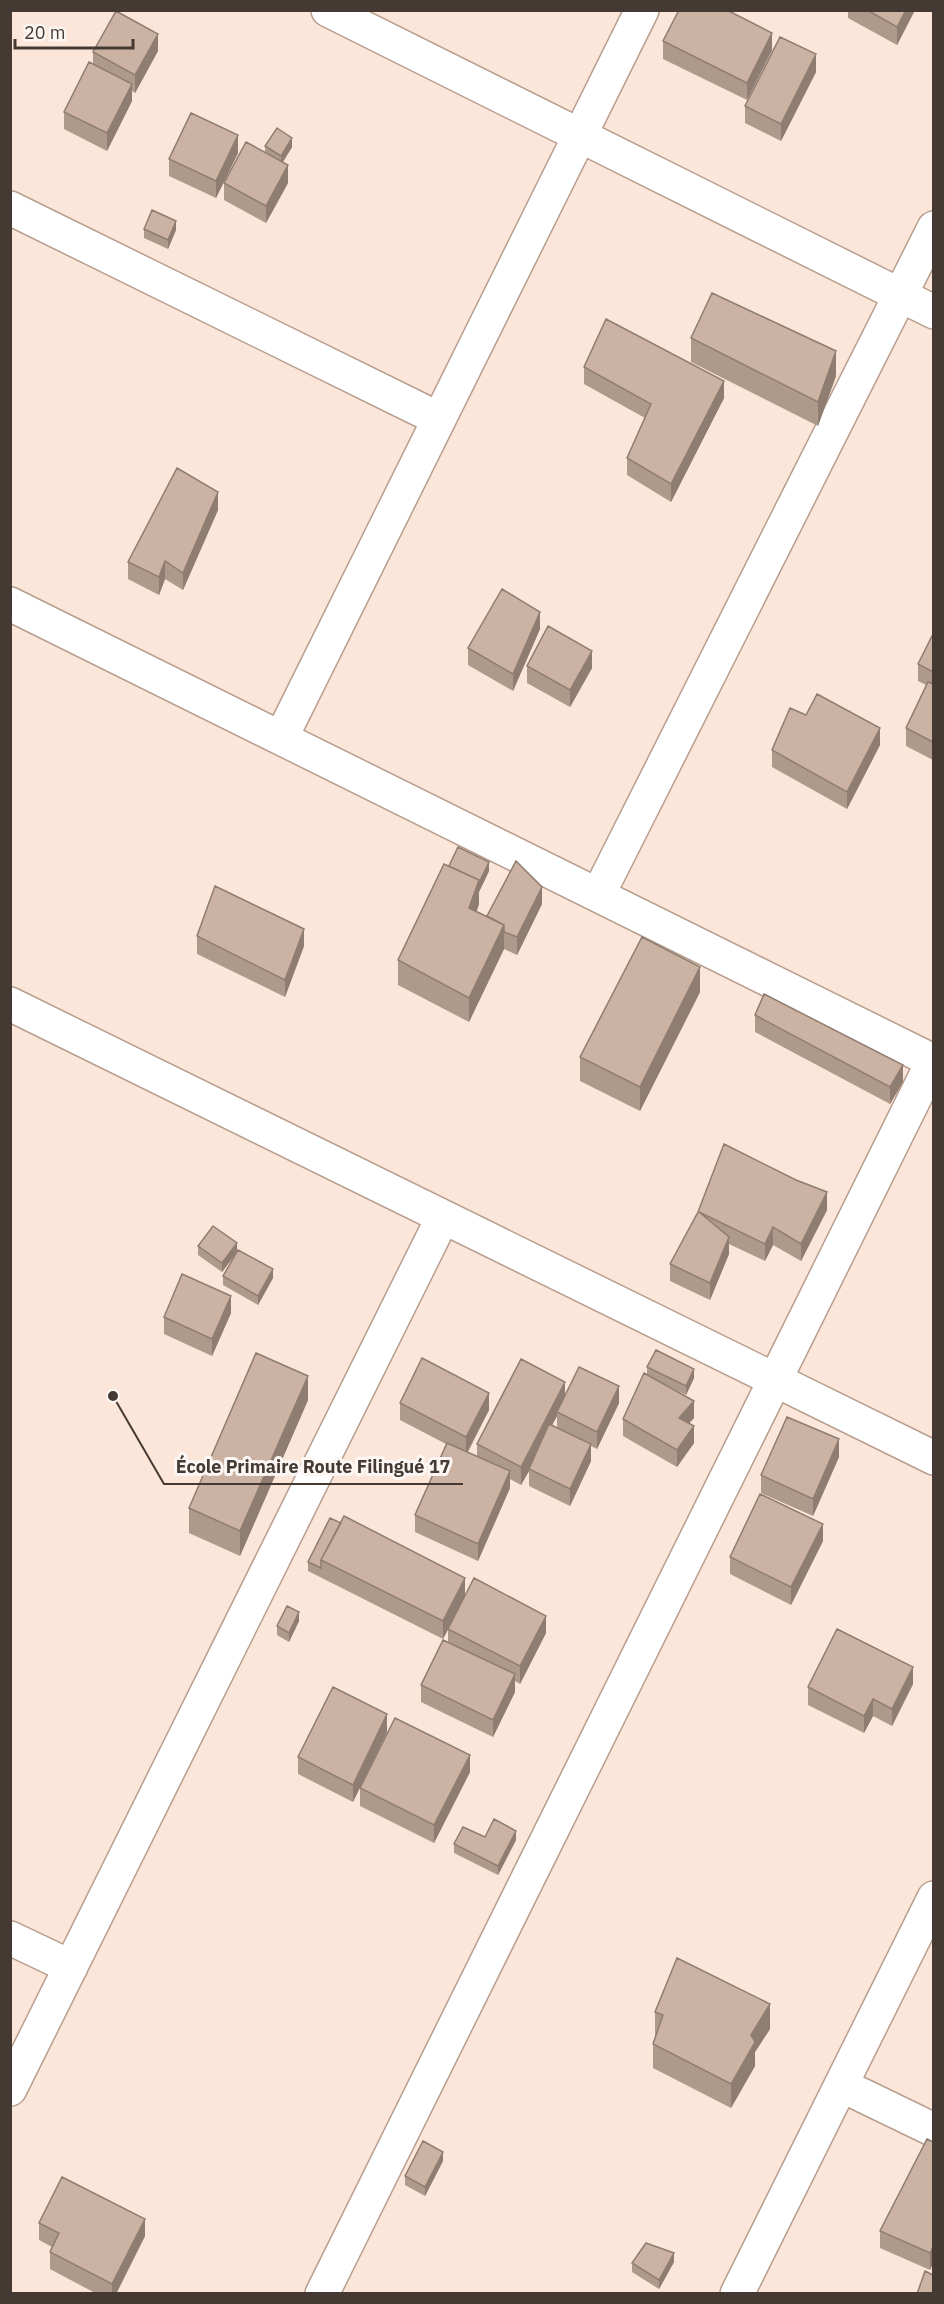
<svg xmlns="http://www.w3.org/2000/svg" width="944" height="2304" font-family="'IBM Plex Sans',sans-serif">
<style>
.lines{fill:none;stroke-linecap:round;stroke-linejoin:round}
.minor-casing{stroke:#b79e8f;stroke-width:36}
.minor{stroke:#fff;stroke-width:33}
.wall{fill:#af998b;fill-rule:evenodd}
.shaded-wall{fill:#8f7d71}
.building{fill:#ccb2a2;stroke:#8f7d71;stroke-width:1.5}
.leader{fill:none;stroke:#443a33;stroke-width:2}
.callout-dot{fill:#443a33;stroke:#fcf7f4;stroke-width:2}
.callout-label{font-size:18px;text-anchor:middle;font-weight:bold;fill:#443a33;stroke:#fcf7f4;stroke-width:6;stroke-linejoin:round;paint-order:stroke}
</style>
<rect width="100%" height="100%" fill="#fce6d9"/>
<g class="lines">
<g class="minor-casing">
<path id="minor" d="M328,10L934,312
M10,208L439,419
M10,604L933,1061
M281,738L642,10
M598,895L934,228
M10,1004L934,1458
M10,1938L71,1967
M841,2085L934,2130
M10,2089L443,1217
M322,2294L934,1059
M737,2294L934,1898"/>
</g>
<use href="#minor" class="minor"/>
</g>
<path class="wall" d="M848,10H915L897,45L848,18Z
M663,41L772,50L747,100L663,59Z
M158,51L135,93L132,91V101L107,151L64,129V112L93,65V52Z
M816,72L781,141L745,123V106Z
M265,146L292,147L283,162L288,183L266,223L224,200V183L265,153Z
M238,153L216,198L169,176V159Z
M144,229L176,230L168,249L144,238Z
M691,338L836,376L818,426L691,362Z
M584,367L724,398L671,502L627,475V458L645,418L584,384Z
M218,510L183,590L165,579L159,595L128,579V562Z
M540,629L513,691L468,665V648Z
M933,634V760L906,746V728L926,685L918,681V664Z
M527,666L592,668L570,707L527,683Z
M806,715L880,745L847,809L772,767V750Z
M449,866L489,871L479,892V904L477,911L487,916L542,904L517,955L504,949L469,1022L398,985V960Z
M197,936L304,946L285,997L197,954Z
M700,992L640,1111L580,1081V1057Z
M755,1015L903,1082L890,1104L755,1032Z
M827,1210L801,1261L773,1245L765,1261L729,1244V1254L710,1300L670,1281V1264L698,1212Z
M198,1246L237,1252L273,1278L258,1305L223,1285V1276L237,1252L222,1272L198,1255Z
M231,1313L212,1356L164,1334V1317Z
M647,1367L694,1378L686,1395L664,1384L694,1418L689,1423L694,1443L677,1467L623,1436V1419L647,1375Z
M565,1395L619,1403L597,1449L591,1446V1461L570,1506L529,1486V1471L521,1485L510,1479V1488L478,1561L415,1532V1515L446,1444L400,1420V1403L489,1410L468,1452L477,1456V1444ZM557,1416V1427L552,1425Z
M308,1400L240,1556L189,1533V1508Z
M839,1457L813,1516L761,1493V1475Z
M330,1518L465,1595L546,1633L520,1684L515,1681V1692L493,1737L421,1702V1685L448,1642V1630L443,1639L308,1571V1562Z
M823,1541L791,1605L730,1574V1557Z
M299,1621L289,1642L277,1635V1626Z
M913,1684L892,1726L873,1716L864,1733L808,1705V1687Z
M387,1732L353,1802L298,1774V1757Z
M470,1772L434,1843L360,1806V1788Z
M485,1837L516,1840L498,1875L454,1853V1844Z
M655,2012L770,2029L755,2052V2066L731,2108L653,2068V2044L655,2037Z
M933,2142L930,2270L880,2248V2231Z
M443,2161L425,2196L405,2185V2176Z
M39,2223L145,2236L116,2294H97L50,2269V2252L52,2247L39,2240Z
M674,2262L659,2289L632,2272V2263Z"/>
<path class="shaded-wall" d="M906,10H915L897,45V27Z
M772,33V50L747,100V83Z
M158,34V51L135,93V75Z
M816,54V72L781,141V124Z
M132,84V101L107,151V133Z
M238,135V153L216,198V181Z
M292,138V147L281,165V156Z
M288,165V183L266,223V206Z
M176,221V230L168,249V240Z
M836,351V376L818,426V402Z
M724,381V398L671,502V484Z
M218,492V510L183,590V573Z
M165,561V579L159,595V577Z
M540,612V629L513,691V674Z
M592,651V668L570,707V690Z
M880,728V745L847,809V792Z
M489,862V871L479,892V904L469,932V908L479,880Z
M542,887V904L517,955V937Z
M504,925V949L469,1022V998Z
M304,929V946L285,997V980Z
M700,967V992L640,1111V1087Z
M903,1065V1082L890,1104V1087Z
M827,1192V1210L801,1261V1244Z
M773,1227V1245L765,1261V1244Z
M729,1237V1254L710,1300V1283Z
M237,1243V1252L222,1272V1263Z
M273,1269V1278L258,1305V1296Z
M231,1296V1313L212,1356V1339Z
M694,1369V1378L686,1395V1386Z
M308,1376V1400L240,1556V1531Z
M565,1382V1399L557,1412V1416L529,1469V1471L521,1485V1467Z
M619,1386V1403L597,1449V1432Z
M489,1393V1410L466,1454V1437Z
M694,1401V1418L679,1435V1418Z
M694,1426V1443L677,1467V1450Z
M839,1439V1457L813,1516V1499Z
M591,1444V1461L570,1506V1489Z
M510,1471V1488L478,1561V1544Z
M823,1524V1541L791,1605V1587Z
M465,1578V1595L443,1639V1621Z
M299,1612V1621L289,1642V1633Z
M546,1616V1633L520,1684V1666Z
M913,1667V1684L892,1726V1709Z
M515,1674V1692L493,1737V1720Z
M873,1699V1716L864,1733V1716Z
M387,1714V1732L353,1802V1785Z
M470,1755V1772L434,1843V1825Z
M516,1831V1840L498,1875V1866Z
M770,2004V2029L755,2052V2066L731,2108V2084L751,2035Z
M443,2152V2161L425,2196V2187Z
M145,2219V2236L116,2294H112V2284Z
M933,2247V2264L930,2270V2253Z
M674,2253V2262L659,2289V2280Z"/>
<path class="building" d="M679,10H727L772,33L747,83L663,41Z
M867,10H906L897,27Z
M116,11L158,34L135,75L93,52Z
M780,37L816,54L781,124L745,106Z
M89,62L132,84L107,133L64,112Z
M191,113L238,135L216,181L169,159Z
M277,128L292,138L281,156L265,146Z
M246,142L288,165L266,206L224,183Z
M152,210L176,221L168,240L144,229Z
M712,293L836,351L818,402L691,338Z
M606,319L724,381L671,484L627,458L651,404L584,367Z
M177,468L218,492L183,573L165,561L159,577L128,562Z
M502,589L540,612L513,674L468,648Z
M548,626L592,651L570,690L527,666Z
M933,634V672L918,664Z
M928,682L933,684V742L906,728Z
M817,694L880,728L847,792L772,750L790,708L806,715Z
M458,847L489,862L479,883V880L449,866Z
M516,861L542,887L517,937L504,932V925L487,916Z
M444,864L479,880L469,908L504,925L469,998L398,960Z
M215,886L304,929L285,980L197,936Z
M642,937L700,967L640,1087L580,1057Z
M764,994L903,1065L890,1087L755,1015Z
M724,1144L796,1180L827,1192L801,1244L773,1227L765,1244L699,1212L729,1237L710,1283L670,1264L698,1212Z
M213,1226L237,1243L222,1263L198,1246Z
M238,1250L273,1269L258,1296L223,1276Z
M182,1274L231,1296L212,1339L164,1317Z
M656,1350L694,1369L686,1386L647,1367Z
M256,1353L308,1376L240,1531L189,1508Z
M422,1358L489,1393L466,1437L400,1403Z
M521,1359L565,1382L521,1467L477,1444Z
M579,1367L619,1386L597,1432L557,1412Z
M644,1373L694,1401L679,1418L694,1426L677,1450L623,1419Z
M787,1417L839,1439L813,1499L761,1475Z
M549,1424L591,1444L570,1489L529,1469Z
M447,1443L510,1471L478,1544L415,1515Z
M760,1494L823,1524L791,1587L730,1557Z
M344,1516L465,1578L443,1621L321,1560Z
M330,1518L341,1523L321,1560V1568L308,1562Z
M474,1578L546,1616L520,1666L448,1629Z
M287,1606L299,1612L289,1633L277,1626Z
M837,1629L913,1667L892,1709L873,1699L864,1716L808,1687Z
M443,1640L515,1674L493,1720L421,1685Z
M333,1687L387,1714L353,1785L298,1757Z
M395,1718L470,1755L434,1825L360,1788Z
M494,1819L516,1831L498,1866L454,1844L463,1827L485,1837Z
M677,1958L770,2004L751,2035L755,2042L731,2084L653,2044L663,2015L655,2012Z
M927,2139L933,2142V2247L930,2253L880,2231Z
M423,2141L443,2152L425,2187L405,2176Z
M62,2177L145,2219L112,2284L50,2252L59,2233L39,2223Z
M646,2243L674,2253L659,2280L632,2263Z
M925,2271L933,2275V2294H917Z"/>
<path class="leader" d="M113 1396L164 1484H463"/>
<circle class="callout-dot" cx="113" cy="1396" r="6"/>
<g class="callout-label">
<text x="313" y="1473">École Primaire Route Filingué 17</text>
</g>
<rect width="944" height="2304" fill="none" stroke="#443a33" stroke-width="24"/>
<path d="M15 39v9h118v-9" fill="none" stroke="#443a33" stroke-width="3"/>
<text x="24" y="39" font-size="18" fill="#443a33" stroke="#fcf7f4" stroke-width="4.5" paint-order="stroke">20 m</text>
</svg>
